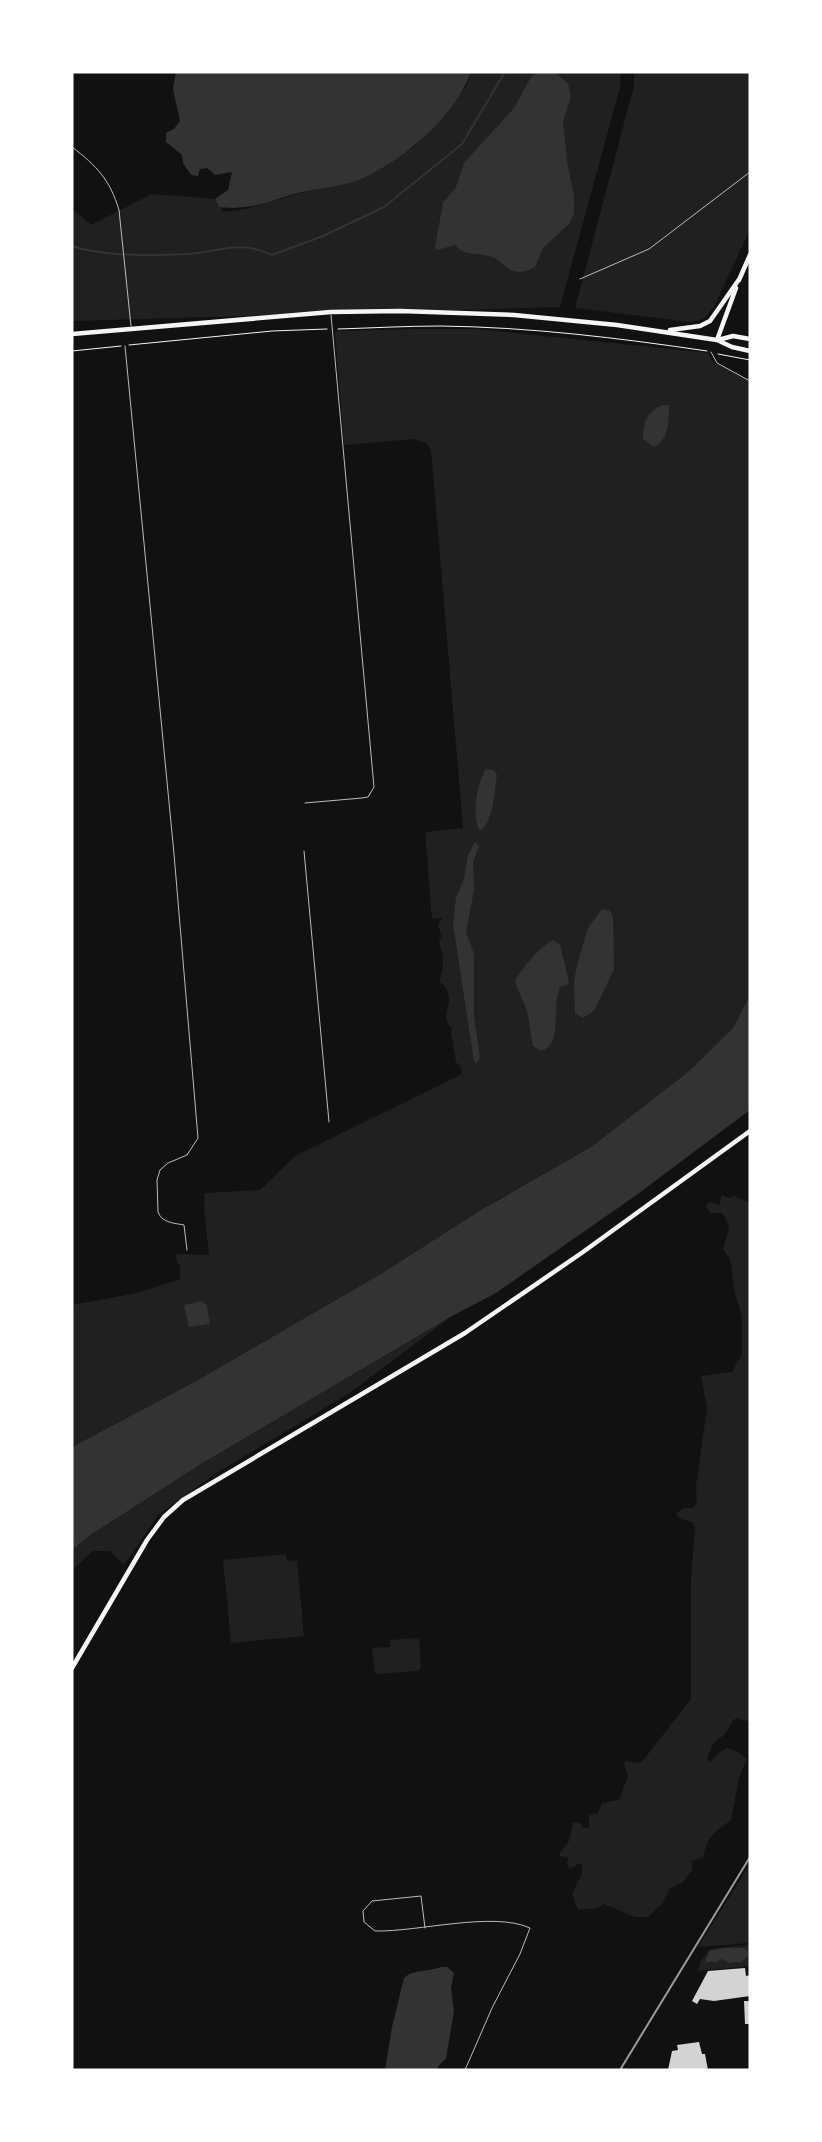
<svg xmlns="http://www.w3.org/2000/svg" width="822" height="2142" font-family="Georgia,serif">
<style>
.green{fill:#202020}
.water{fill:#333}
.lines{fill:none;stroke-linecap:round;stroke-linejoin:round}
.stream{stroke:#333;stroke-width:2}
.building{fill:#d3d3d3}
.path{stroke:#f5f5f5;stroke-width:1}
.service{stroke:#bcbcbc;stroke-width:1}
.trunk{stroke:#f5f5f5;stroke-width:4.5}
.rail{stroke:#9a9a9a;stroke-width:2}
</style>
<rect width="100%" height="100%" fill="#111"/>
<path class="green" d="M471,72H620L621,84L560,307L72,321V209L91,225L152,194L215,199L223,212L246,209L300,193L360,179L414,147L466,87Z
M634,72H750V229L715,305C707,317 703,321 689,322L575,308L634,86Z
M416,329H477L691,351L708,353L713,362L750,381V995L733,1028L688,1072L591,1147L495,1201L384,1272L198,1380L72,1447V1305L137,1293L180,1279V1267L175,1256L179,1254L209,1255L204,1207L205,1193L260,1190L295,1156L462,1074L461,1068L456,1062L451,1033L452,1029C442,1018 448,1011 449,1000C449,995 447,991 446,987L440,982C440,974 444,966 443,959C443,952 440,948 439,941L442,938L438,925L442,918L432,919L425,832L463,828L431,450L426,443L414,439L344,445L335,333L336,331Z
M722,1195L729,1198L735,1196L750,1203V1722L738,1718L733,1720L726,1733L713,1744L707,1758L711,1762L717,1754L727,1748L738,1752L747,1759L739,1778L731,1820C714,1833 708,1835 703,1857L692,1861V1870L683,1882L669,1889L663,1903L648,1917H635L604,1904L597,1908L578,1910L572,1893L582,1874V1865L580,1863L570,1869L567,1864L568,1858L560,1856V1853L569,1841L573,1823H580L583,1828H587L589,1826V1815L598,1813L602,1803L619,1800L628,1776L624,1763L626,1761L641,1763L691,1699V1578L695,1527L692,1522L681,1519L676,1514L683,1508H693L697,1502L696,1486L707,1408L701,1376L732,1372L742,1354V1317L735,1293L730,1259L723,1249C727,1231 734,1229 722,1213H710L706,1205L710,1202L719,1205Z
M452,1316L348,1394L218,1472L158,1515L124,1565L110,1551H93L72,1570V1550L92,1534L201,1464Z
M286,1554L287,1561L297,1560L304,1636L231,1643L223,1560Z
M419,1638L421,1668L418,1671L377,1674L375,1672L372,1648L390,1647V1640Z
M750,1864V1966L698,1971L700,1962L710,1949L746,1945L749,1943L698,1947Z"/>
<path class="water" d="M176,72H471C455,116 404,160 361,179C342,187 318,188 298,193C268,201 252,211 219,207L215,199L228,190L232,172L215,175L207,168L200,169L198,176L191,175L183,163L182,155L166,142V133L174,129L180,121L173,89Z
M538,72H555L568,84L571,96L563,121L567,161L574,196V213L570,223L543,248L535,267C531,269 525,272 519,272C507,271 504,264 496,259C482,251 466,258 455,245L437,250L435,247L443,203L456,187L464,163L514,108L531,77Z
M663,405H669C669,420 669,440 654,447L643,439C643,423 647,410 663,405Z
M486,769L494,770L497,775C494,791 494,822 480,831C471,818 477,782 486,769Z
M475,842L479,846L473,862L474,890L466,933L474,953V1016L480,1058L476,1064L474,1061L453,924L456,898L464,879L468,855Z
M602,909L610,911L613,917L614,969L594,1011L583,1018L575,1013L574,981L578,961L588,928Z
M553,940L560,945L569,981L568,985L561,986C550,1005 564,1045 541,1051L533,1046L527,1010L515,982C519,971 542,945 553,940Z
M750,995V1110L635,1196L496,1293L452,1316L201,1464L92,1534L72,1550V1447L198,1380L384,1272L484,1208L591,1147L688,1072L733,1028Z
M202,1301L207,1306L210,1324L189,1327L184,1305Z
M726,1948H744L748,1951V1956L741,1962L727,1963L728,1962L721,1959L715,1963L714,1961L705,1963L709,1951Z
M441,1967H447L454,1973L451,1988L454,2011L446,2059L439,2065L437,2070H385L392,2027L404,1978C413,1969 428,1972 441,1967Z"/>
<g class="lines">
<path class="stream" d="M72,246C105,257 151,256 187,254C220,252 239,239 272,255L323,236L384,207L462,144L505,72"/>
</g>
<path class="building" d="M745,1968L746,1976L750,1975V1996L714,2001L700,1999L697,2004L692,2001L708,1971Z
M744,2001H750V2024H745Z
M699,2042L702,2054H705L708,2070H668L672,2051L678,2050L677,2045Z"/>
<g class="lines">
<path class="path" d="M338,329C372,328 406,326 440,326C529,327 619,338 707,351
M129,345L272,331L327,329
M72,351L121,346
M718,354L750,360"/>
<path class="service" d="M72,147C97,166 110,180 119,210L131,326
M580,279L649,249L750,172
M125,346L174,854L198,1138L187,1155L168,1163L160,1170L157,1180L158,1212C162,1223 174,1223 184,1225L187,1250
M711,352L717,363L750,381
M305,803L362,798L368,797L374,787L331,315
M304,851L329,1122
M425,1928L421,1896L372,1901L363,1911L364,1922L375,1931C418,1932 493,1911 530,1928L520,1954L492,2008L465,2070"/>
<path class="trunk" d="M739,280L750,255
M670,330L700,326L710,321L740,278
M72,334L331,312L400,311L514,315L617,325L717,340L732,347L750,351
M717,340L736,288
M718,340L733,336L750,339
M72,1668L147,1540L164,1517L183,1500L465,1333L583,1252L750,1131"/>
<path class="rail" d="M620,2070L750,1857"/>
</g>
<rect width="822" height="2142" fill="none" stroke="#ffffff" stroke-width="147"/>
</svg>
